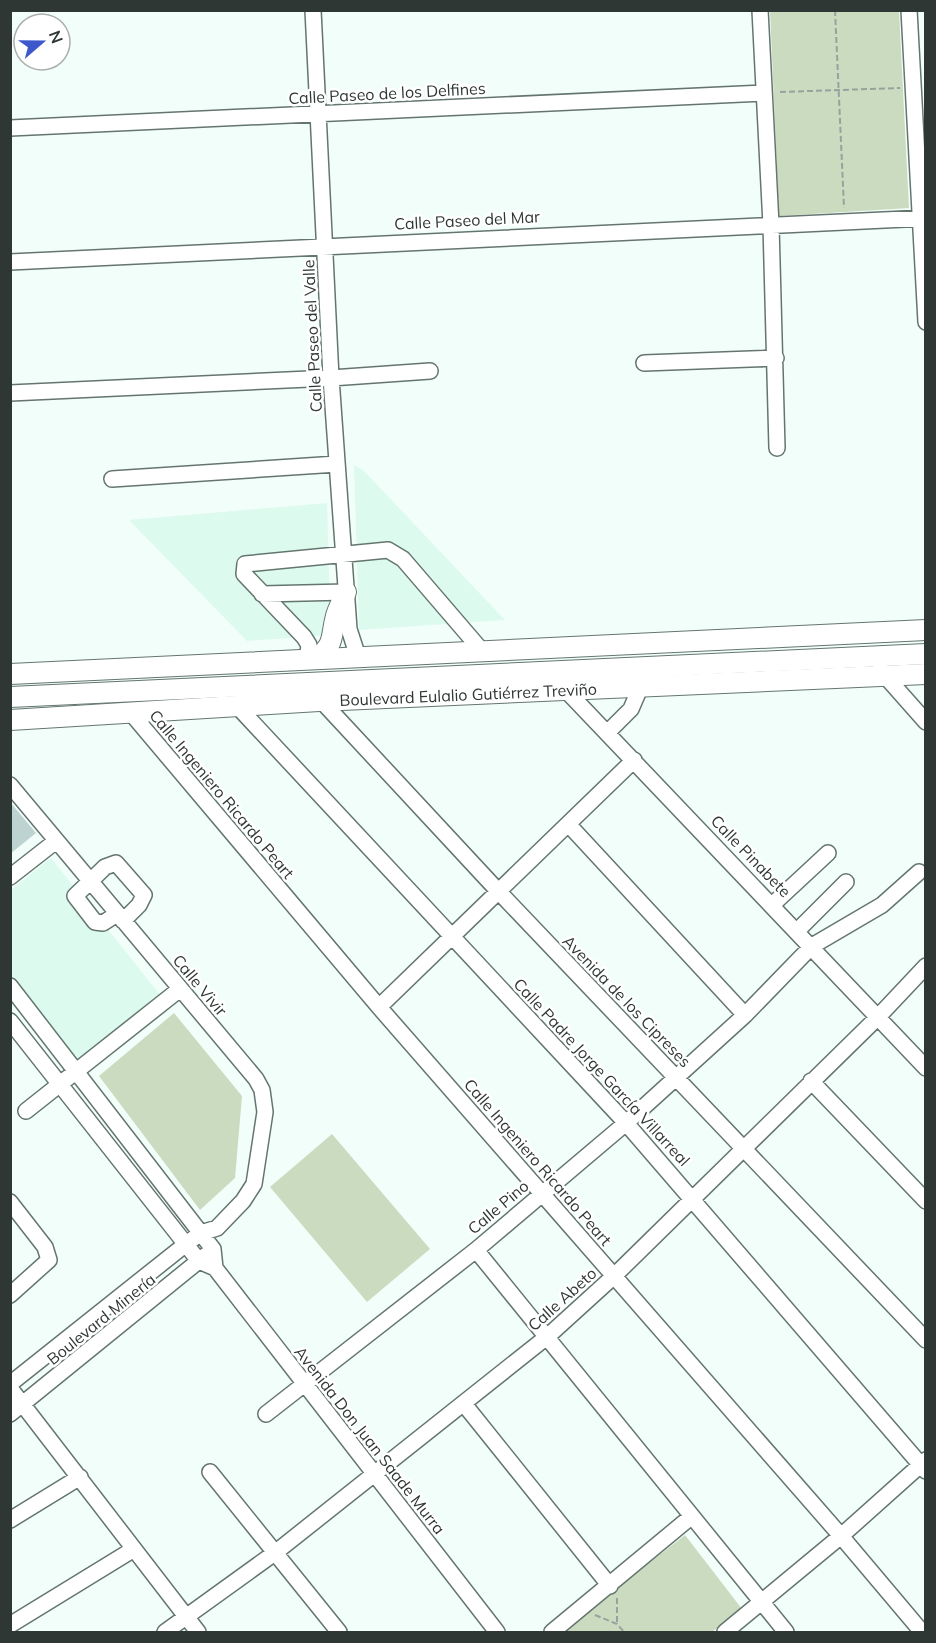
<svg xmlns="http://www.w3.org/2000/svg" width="936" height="1643" font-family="Mulish,sans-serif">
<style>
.built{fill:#ddfaef}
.green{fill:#cbdbbf}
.building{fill:#bdd3d1}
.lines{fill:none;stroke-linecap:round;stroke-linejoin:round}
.minor-casing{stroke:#64756f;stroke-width:18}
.major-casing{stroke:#64756f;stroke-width:22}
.path{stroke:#97a19e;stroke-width:2;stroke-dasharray:6 3;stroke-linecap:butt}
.minor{stroke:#fff;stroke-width:15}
.major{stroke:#fff;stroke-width:20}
.labels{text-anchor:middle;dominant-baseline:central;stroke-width:5;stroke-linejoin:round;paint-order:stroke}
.street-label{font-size:16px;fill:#2f3734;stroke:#fff}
</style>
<rect width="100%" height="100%" fill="#f2fefa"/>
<path class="built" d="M354,465L363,470L505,620L359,630Z
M327,503L330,610L328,635L247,641L129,520Z
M51,858L161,996L79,1062L11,975V890Z"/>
<path class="green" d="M770,11H899L909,208L779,216Z
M174,1013L242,1096L235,1178L200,1210L99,1076Z
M332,1134L430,1249L367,1302L270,1187Z
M685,1535L742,1609L712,1632H561Z"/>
<path class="building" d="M10,802L36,833L10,854Z"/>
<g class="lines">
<g class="minor-casing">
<path id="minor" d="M313,10L331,378L349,629L358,657
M760,10L771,225L777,448
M909,10L926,322
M10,128L764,93
M10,262L926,218
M644,363L776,358
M10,393L331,378L430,371
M112,479L337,464
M262,594L346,592
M307,660L309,645L304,637L244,574L245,564L388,550L403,559L482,651
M880,670L926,722
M562,686L926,1068
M316,695L499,892L926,1340
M239,708L626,1123L926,1471
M131,713L379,1007L841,1536L922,1632
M608,732L631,709L640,688
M10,785L256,1079L262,1090L265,1112L254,1184L243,1201L217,1228L201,1233L186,1244L10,1384
M569,825L745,1015
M10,877L56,841
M772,905L828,853
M117,914L103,923L95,922L75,896L105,867L116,863L144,895L139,905L123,921
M797,931L846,882
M10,986L213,1249L215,1268
M379,1007L634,760
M10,1021L199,1261L215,1268L497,1632
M811,1081L926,1201
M26,1111L180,989
M10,1202L45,1247L49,1260L10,1295
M476,1250L786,1632
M10,1388L198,1632
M464,1404L610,1586
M10,1414L206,1255
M266,1414L476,1250L626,1123L745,1015L812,946L882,905L919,872
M210,1472L339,1632
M10,1520L80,1477
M10,1625L134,1549
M165,1632L276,1552L548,1336L614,1276L878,1017L926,966
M552,1632L692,1516
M725,1632L841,1536L926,1460"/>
</g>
<g class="major-casing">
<g id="major">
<path d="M316,659C336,643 330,638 336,616C338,608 343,600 346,592"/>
<path d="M10,674L926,630"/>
<path d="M10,697L926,654"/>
<path id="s1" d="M10,720L319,701L926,674"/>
</g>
</g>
<path class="path" d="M835,10L844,208
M780,92L900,88
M617,1598V1622
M595,1615L617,1624L624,1632"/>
<use href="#minor" class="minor"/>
<use href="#major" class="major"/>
</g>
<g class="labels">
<g class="street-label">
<text transform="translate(387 93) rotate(-3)">Calle Paseo de los Delfines</text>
<text transform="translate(467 220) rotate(-3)">Calle Paseo del Mar</text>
<text transform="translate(312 336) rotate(-93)">Calle Paseo del Valle</text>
<text stroke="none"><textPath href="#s1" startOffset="459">Boulevard Eulalio Gutiérrez Treviño</textPath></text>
<text transform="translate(222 794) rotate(50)">Calle Ingeniero Ricardo Peart</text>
<text transform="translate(751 856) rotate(46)">Calle Pinabete</text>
<text transform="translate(200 985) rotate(50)">Calle Vivir</text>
<text transform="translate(627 1001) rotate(46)">Avenida de los Cipreses</text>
<text transform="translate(602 1072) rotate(47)">Calle Padre Jorge García Villarreal</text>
<text transform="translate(538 1162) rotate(49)">Calle Ingeniero Ricardo Peart</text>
<text transform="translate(498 1207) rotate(-40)">Calle Pino</text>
<text transform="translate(562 1299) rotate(-42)">Calle Abeto</text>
<text transform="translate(101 1319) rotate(-39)">Boulevard Minería</text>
<text transform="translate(370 1440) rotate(52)">Avenida Don Juan Saade Murra</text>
</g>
</g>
<rect width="936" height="1643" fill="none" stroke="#2f3734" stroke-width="24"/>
<g transform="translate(42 42) rotate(70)"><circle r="28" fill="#ffffff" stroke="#acafae" stroke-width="1.5"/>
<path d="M0-4.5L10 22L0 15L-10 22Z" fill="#3c58ca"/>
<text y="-9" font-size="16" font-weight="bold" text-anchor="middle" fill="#2f3734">N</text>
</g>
</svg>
